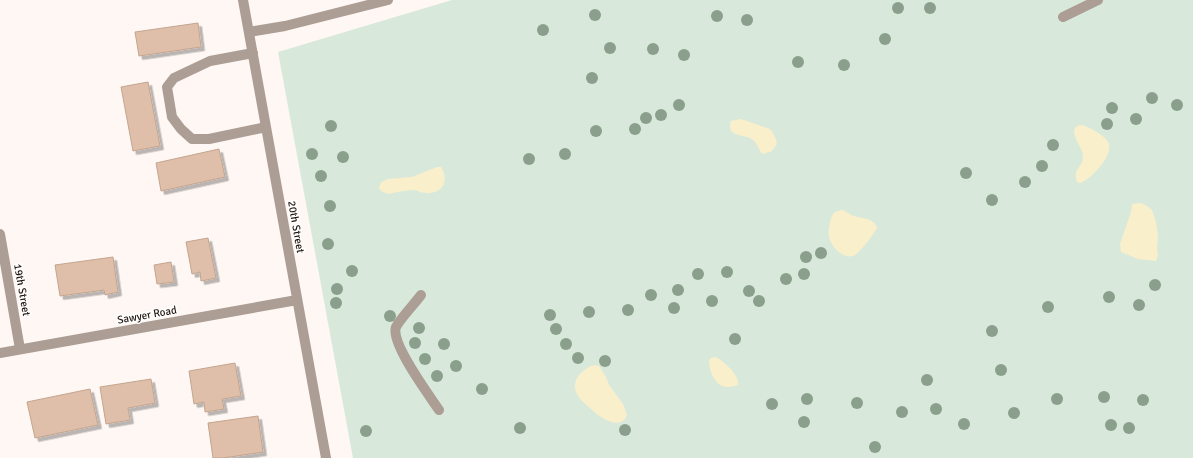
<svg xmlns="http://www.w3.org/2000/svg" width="1193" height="458" font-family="Signika,sans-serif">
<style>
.green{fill:#d8e9db}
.sand{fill:#f9efca}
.building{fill:#dfbfa9;stroke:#c3a58f;filter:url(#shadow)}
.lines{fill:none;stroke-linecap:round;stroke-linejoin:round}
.minor{stroke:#ac9d95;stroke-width:10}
.tree{fill:#8ba08c}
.labels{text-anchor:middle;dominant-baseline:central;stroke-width:3;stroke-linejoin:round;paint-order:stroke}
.street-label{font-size:11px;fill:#23170f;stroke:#fff}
</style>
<defs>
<filter id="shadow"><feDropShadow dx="3.5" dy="3.5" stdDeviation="0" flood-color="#0004"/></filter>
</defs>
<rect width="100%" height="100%" fill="#fef7f3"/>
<path class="green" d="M452,0H1193V458H353L278,52Z"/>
<path class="sand" d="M741,119L770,129C774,134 776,138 777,144L772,151L763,154C758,150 758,144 753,140C746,134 725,138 731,121Z
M1081,125C1088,126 1108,137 1109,144C1112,157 1091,179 1080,183L1077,182C1072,168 1084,167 1083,156C1083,148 1069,133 1076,127C1077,126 1079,125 1081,125Z
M437,167H441C449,179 444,192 429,193C424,194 419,191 414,190C409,190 403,191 398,192C394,192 390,195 386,193C383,193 381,191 379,188C380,182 383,181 388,179L412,177Z
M1141,203L1147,206L1152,210L1156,222L1158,236L1157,248L1158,255L1156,261L1138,259L1121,252L1120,244L1131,212L1132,204Z
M842,210C846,211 848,213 851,215C861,219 874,217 877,228C873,235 861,251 855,255C845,261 831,247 829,237C828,232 829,227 830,222C832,214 834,211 842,210Z
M716,357C724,362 740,375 738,385C735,386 731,387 728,387C716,388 709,371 709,361L711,358Z
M594,365L599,366L606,377L609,385L623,404L627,415C621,432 599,417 591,409C581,400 568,390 579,375C584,370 587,367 594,365Z"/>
<path class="building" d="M198,23L201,47L139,56L135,32Z
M148,82L160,146L133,151L121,87Z
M219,149L225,177L161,191L156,163Z
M208,238L216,278L201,281L200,272L192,274L186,242Z
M113,257L118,292L105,295L104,290L60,296L55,265Z
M171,262L174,282L157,284L154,265Z
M235,363L241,396L222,399L224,409L205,412L204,402L194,404L189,371Z
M151,379L155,403L128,408L130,420L106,424L100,387Z
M90,389L98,425L35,438L27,402Z
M258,416L263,452L223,458H213L208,423Z"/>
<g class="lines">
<path class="minor" d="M243,0L326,458
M1063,17L1098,0
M249,32L285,26L388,0
M253,53L210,61L174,78L167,87L172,117L181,129L192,139H209L266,127
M0,234L20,349
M421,295C416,302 399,320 396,327C390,343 429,395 439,410
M0,353L297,300"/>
</g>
<g class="tree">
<circle cx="898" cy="8" r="6"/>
<circle cx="930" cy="8" r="6"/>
<circle cx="595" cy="15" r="6"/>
<circle cx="717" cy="16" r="6"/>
<circle cx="747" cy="20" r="6"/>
<circle cx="543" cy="30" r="6"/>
<circle cx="885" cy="39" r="6"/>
<circle cx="610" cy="48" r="6"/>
<circle cx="653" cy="49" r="6"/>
<circle cx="684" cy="55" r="6"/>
<circle cx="798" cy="62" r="6"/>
<circle cx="844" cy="65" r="6"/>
<circle cx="592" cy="78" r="6"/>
<circle cx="1152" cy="98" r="6"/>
<circle cx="679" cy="105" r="6"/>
<circle cx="1177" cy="105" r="6"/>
<circle cx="1112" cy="108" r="6"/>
<circle cx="661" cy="115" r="6"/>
<circle cx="646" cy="118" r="6"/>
<circle cx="1136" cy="119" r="6"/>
<circle cx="1107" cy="124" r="6"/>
<circle cx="331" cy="126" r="6"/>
<circle cx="635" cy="129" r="6"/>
<circle cx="596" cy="131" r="6"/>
<circle cx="1053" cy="145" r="6"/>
<circle cx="312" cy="154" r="6"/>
<circle cx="565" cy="154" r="6"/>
<circle cx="343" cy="157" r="6"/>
<circle cx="529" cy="159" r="6"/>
<circle cx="1042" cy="166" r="6"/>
<circle cx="966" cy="173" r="6"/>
<circle cx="321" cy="176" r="6"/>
<circle cx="1025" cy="182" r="6"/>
<circle cx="992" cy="200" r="6"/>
<circle cx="330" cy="206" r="6"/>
<circle cx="328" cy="244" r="6"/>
<circle cx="821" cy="253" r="6"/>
<circle cx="806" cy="257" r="6"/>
<circle cx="352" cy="271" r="6"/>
<circle cx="727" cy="272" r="6"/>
<circle cx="698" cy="274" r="6"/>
<circle cx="804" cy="274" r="6"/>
<circle cx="786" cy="279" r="6"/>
<circle cx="1155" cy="285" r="6"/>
<circle cx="337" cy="289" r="6"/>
<circle cx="678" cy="290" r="6"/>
<circle cx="749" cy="291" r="6"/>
<circle cx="651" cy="295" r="6"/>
<circle cx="1109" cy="297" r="6"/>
<circle cx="712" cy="301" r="6"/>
<circle cx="759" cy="301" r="6"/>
<circle cx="336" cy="303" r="6"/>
<circle cx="1139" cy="305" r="6"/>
<circle cx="1048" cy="307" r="6"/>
<circle cx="674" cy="308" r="6"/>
<circle cx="628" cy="310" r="6"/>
<circle cx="589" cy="312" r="6"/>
<circle cx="550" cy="315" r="6"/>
<circle cx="390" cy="316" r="6"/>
<circle cx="419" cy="328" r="6"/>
<circle cx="556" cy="329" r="6"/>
<circle cx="992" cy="331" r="6"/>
<circle cx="735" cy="339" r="6"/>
<circle cx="415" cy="343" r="6"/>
<circle cx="444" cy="344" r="6"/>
<circle cx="566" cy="344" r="6"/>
<circle cx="578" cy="358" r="6"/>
<circle cx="425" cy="359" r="6"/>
<circle cx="605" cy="361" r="6"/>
<circle cx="456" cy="366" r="6"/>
<circle cx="1001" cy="370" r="6"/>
<circle cx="437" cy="376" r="6"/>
<circle cx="927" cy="380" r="6"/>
<circle cx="482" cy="389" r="6"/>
<circle cx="1104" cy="397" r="6"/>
<circle cx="807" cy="399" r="6"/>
<circle cx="1057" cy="399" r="6"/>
<circle cx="1143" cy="400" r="6"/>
<circle cx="857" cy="403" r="6"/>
<circle cx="772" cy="404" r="6"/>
<circle cx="936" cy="409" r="6"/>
<circle cx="902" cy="412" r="6"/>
<circle cx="1014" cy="413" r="6"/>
<circle cx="804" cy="422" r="6"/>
<circle cx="964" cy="424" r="6"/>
<circle cx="1111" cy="425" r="6"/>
<circle cx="520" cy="428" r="6"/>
<circle cx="1129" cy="428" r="6"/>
<circle cx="625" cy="430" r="6"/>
<circle cx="366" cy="431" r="6"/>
<circle cx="875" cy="447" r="6"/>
</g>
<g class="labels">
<g class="street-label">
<text transform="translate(296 227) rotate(80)">20th Street</text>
<text transform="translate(22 290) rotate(80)">19th Street</text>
<text transform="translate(147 315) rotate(-10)">Sawyer Road</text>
</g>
</g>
</svg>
